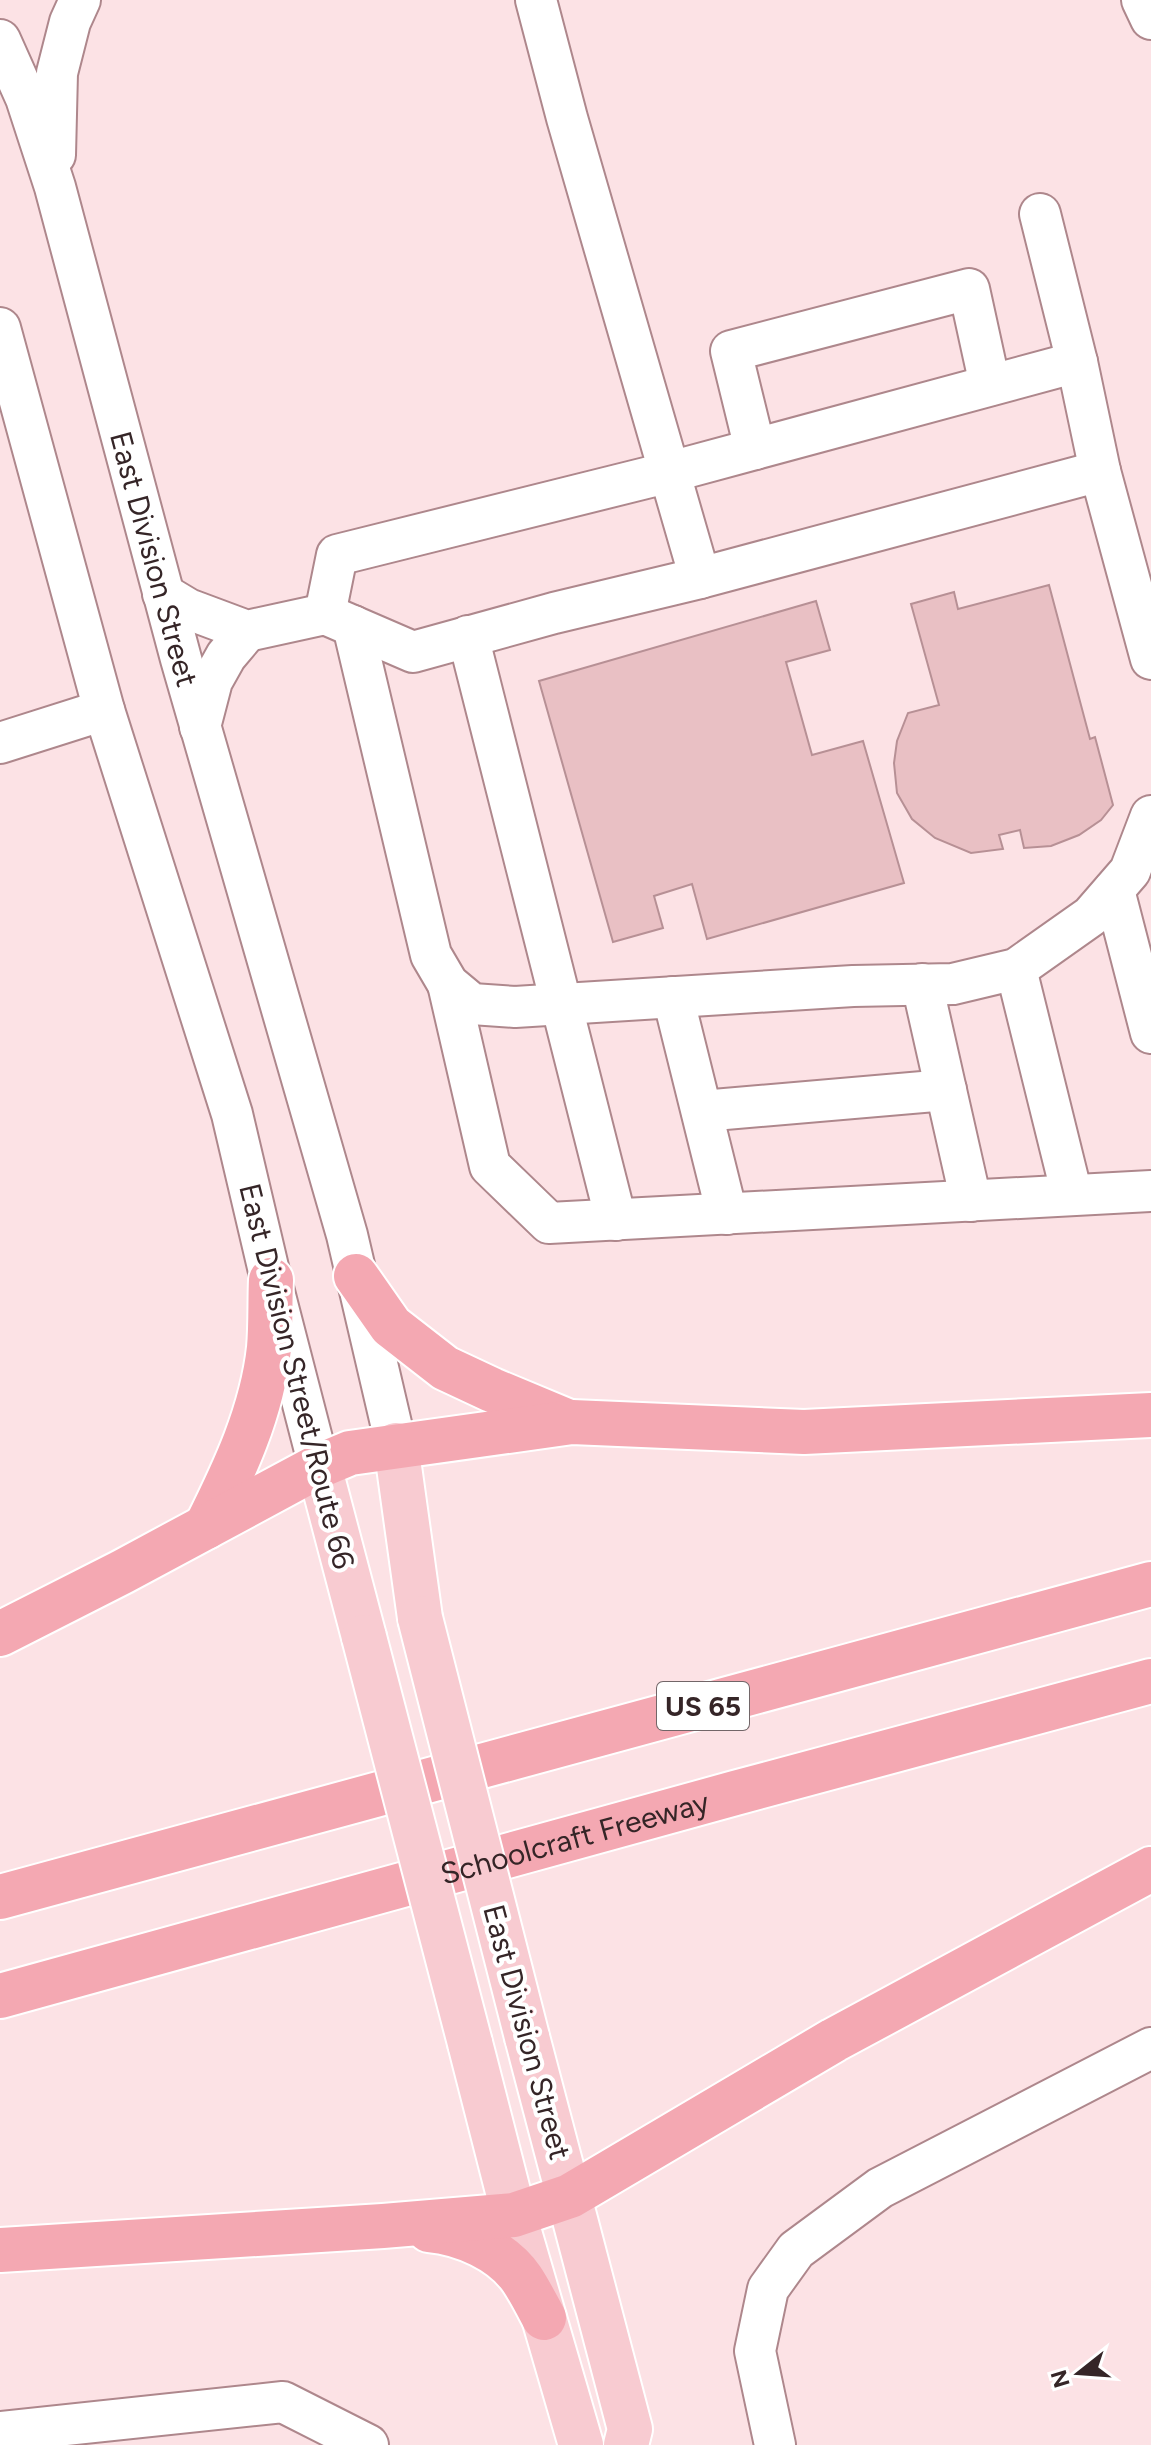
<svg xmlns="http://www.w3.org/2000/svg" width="1151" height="2445" font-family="Figtree,sans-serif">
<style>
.building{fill:#e9c0c4;stroke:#b79095;stroke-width:2}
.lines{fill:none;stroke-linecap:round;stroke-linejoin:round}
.minor-casing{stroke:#ae878c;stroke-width:44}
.major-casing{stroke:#fff;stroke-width:48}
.highway-casing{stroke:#fff;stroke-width:48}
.minor{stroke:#fff;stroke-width:40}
.major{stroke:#f8cbd1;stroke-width:44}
.highway{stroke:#f4a8b2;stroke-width:44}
.major-bridge-casing{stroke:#fff;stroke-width:48;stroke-linecap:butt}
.major-bridge{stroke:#f8cbd1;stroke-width:44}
.labels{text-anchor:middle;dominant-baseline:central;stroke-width:8;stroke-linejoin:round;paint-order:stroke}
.shield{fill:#fff;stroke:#726668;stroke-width:2}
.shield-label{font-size:28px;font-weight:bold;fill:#352527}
.street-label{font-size:30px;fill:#352527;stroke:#fff}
</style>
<rect width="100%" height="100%" fill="#fce2e5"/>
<path class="building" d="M1049,585L1090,739L1095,737L1113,805L1101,820L1079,835L1051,846L1024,848L1020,830L999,835L1003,849L971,853L935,838L912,819L897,793L894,763L897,741L908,713L939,705L911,604L954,592L958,609Z
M816,601L830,650L786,662L812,755L863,741L904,883L707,939L692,884L654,896L663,928L613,942L539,681Z"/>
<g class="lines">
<g class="minor-casing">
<g id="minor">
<path d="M1142,0L1151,19"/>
<path id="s1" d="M0,40L26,98L55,187L181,659L347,1235L396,1445"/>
<path d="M55,155L57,73L70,22L80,0"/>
<path d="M1040,214L1077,362L1100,471"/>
<path d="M0,328L104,710L232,1114L271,1280L319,1466"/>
<path d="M755,449L731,351L969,289L990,385"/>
<path d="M700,578L1100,471L1151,659"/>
<path d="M163,594L188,609L247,631L325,614L413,652L554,613L700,578L567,118L536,0"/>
<path d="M325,614L337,555L670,472L1077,362"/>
<path d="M353,626L431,955L448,984L472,1004L515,1007L853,986L953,984L1016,969L1091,916L1130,871L1151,816"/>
<path d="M468,636L616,1220"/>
<path d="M200,727L212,681L226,656L247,631"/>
<path d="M0,743L104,710"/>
<path d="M1114,890L1151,1033"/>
<path d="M1016,969L1072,1195"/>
<path d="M448,984L490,1166L549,1223L1151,1191"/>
<path d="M922,984L971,1201"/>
<path d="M673,997L727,1214"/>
<path d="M702,1111L946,1090"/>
<path d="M0,2432L283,2402L368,2445"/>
<path d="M775,2445L755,2351L768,2289L796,2250L880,2188L1151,2048"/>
</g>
</g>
<g class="major-casing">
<path id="major" d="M396,1445L420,1618
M319,1466L364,1637
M527,2037L630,2429L626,2445
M470,2043L514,2215L581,2445"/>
</g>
<g class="highway-casing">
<g id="highway">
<path d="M356,1276L391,1326L445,1368L492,1390L569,1422"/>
<path d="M206,1527C234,1471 262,1412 269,1348C271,1325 270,1302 271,1280"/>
<path d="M0,1634L122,1572L319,1466L350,1453L572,1422L804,1432L1151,1415"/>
<path d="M0,1897L1151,1584"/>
<path id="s2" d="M0,1996L735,1793L1151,1681"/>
<path d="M429,2230C462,2233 502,2250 522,2279C530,2291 537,2305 544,2318"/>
<path d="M0,2250L383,2226L514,2215L570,2196L834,2040L1151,1869"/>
</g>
</g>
<use href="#minor" class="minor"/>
<use href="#major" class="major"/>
<use href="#highway" class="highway"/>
<g class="major-bridge-casing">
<path id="major-bridge" d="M420,1618L527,2037
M364,1637L470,2043"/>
</g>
<use href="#major-bridge" class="major-bridge"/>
</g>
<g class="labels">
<rect class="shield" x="657" y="1682" width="92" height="48" rx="6"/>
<g class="shield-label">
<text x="703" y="1706">US 65</text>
</g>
<g class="street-label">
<text stroke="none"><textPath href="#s1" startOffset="542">East Division Street</textPath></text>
<text transform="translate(297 1376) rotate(76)">East Division Street/Route 66</text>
<text stroke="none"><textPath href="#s2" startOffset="596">Schoolcraft Freeway</textPath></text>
<text transform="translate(527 2032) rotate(75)">East Division Street</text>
</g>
</g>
<g transform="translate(1079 2373) rotate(253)" stroke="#ffffff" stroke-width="6" paint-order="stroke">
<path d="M0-6L14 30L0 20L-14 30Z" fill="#352527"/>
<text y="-12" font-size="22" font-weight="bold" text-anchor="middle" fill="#352527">N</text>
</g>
</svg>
